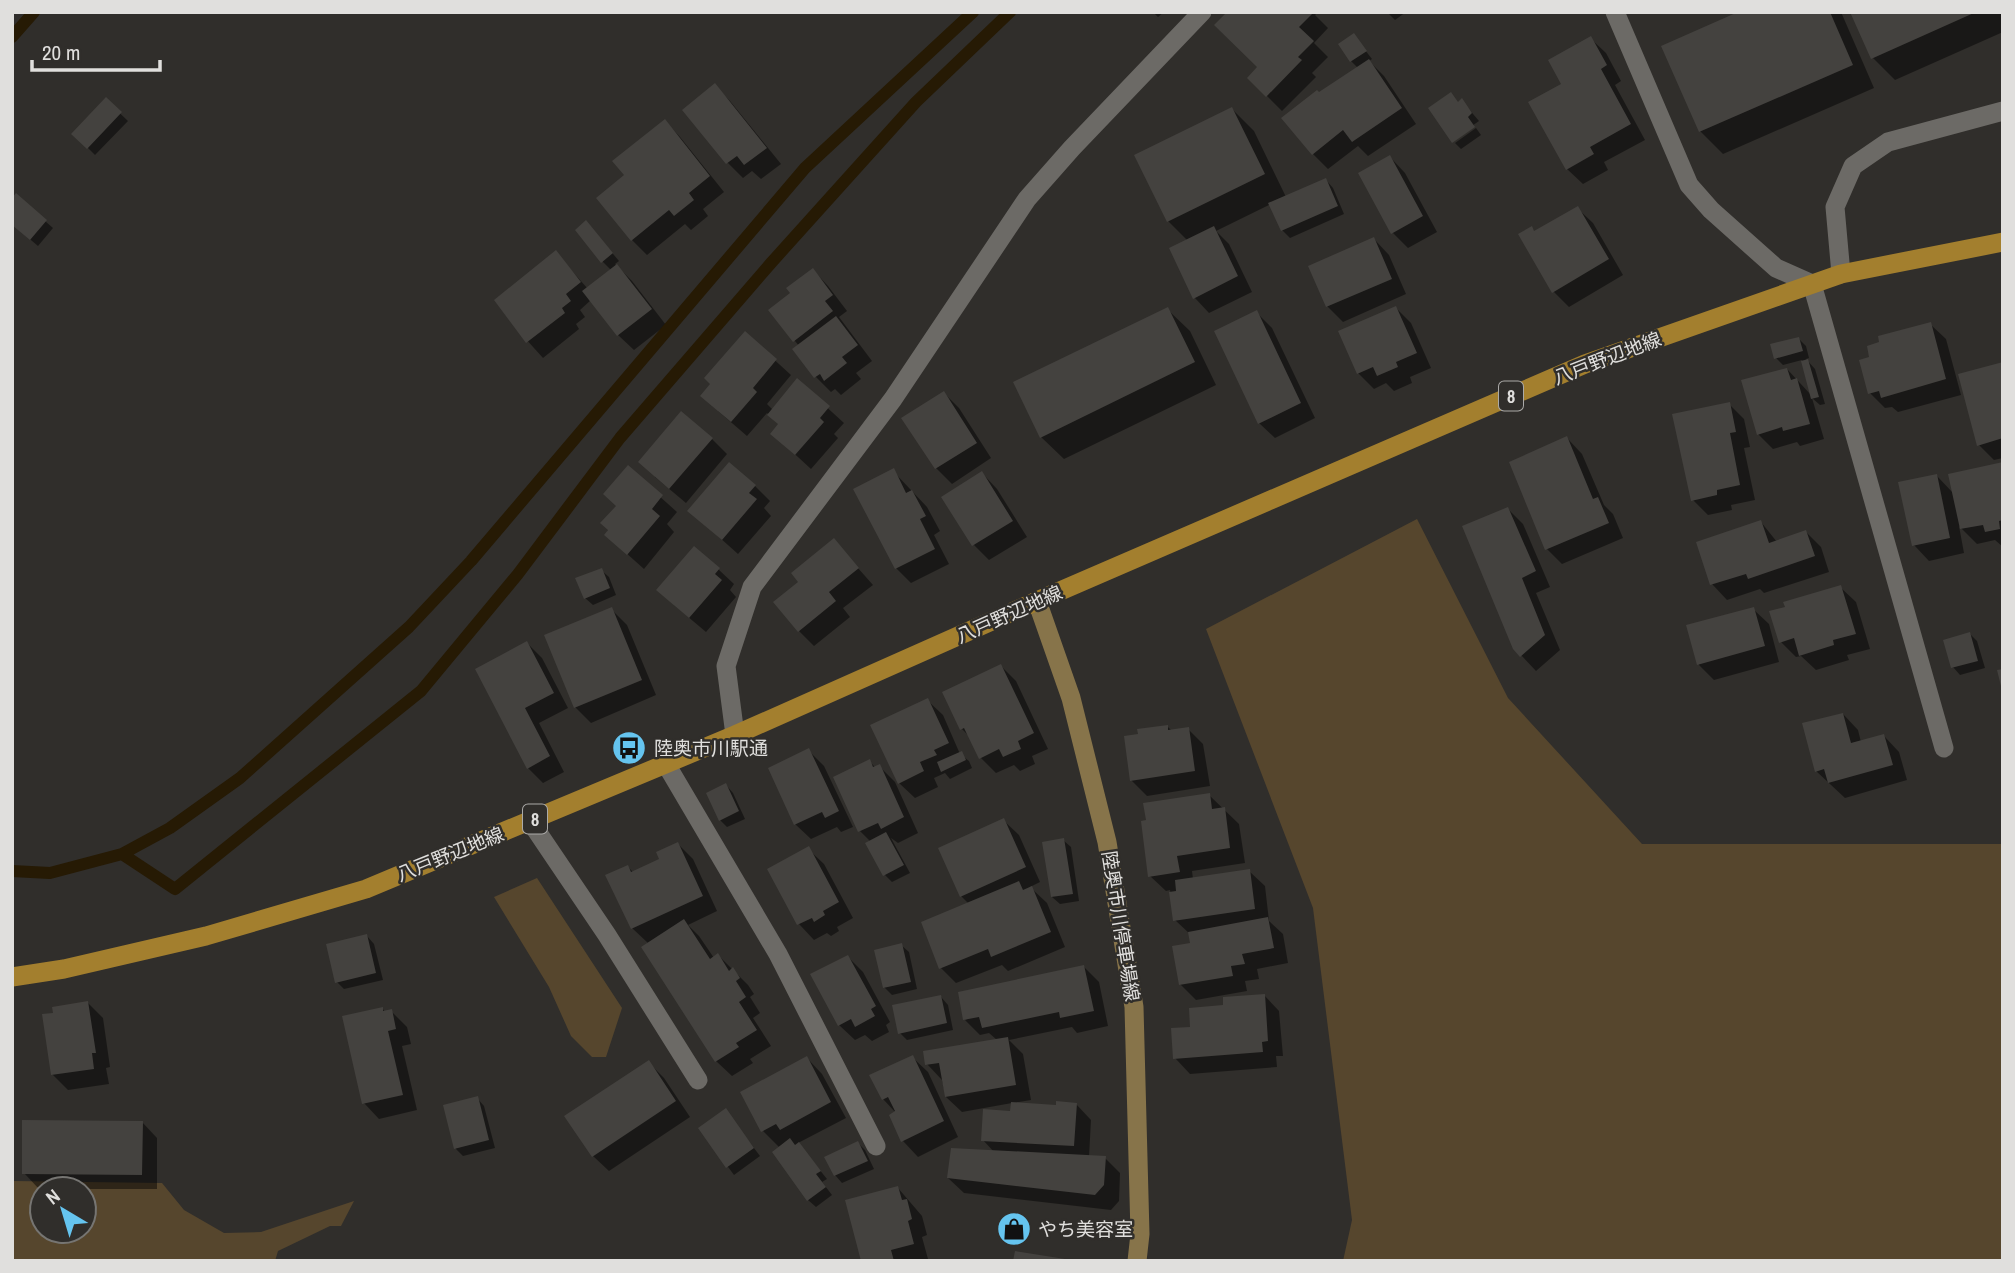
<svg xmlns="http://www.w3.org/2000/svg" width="2015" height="1273" font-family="'Archivo Narrow','Noto Sans JP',sans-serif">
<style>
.green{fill:#56462d;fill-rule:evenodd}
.shadow{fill:#0007}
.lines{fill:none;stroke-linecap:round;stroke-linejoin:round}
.stream{stroke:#261a04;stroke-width:12}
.building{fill:#44423f}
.minor{stroke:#6c6a66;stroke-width:19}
.secondary{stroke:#87744a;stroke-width:19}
.primary{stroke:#a37f2e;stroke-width:19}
.labels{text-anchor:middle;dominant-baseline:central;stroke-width:5;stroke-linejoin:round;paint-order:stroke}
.shield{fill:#302e2b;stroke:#abaaa8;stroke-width:2}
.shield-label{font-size:18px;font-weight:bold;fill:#e0dfdd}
.street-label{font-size:19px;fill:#e0dfdd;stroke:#302e2b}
.poi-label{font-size:19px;fill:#e0dfdd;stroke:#302e2b;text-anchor:start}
</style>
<rect width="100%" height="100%" fill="#302e2b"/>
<path class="green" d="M1417,519L1508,698L1642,844H2003V1261H1343L1352,1220L1313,908L1206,629Z
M537,878L622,1008L606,1057H592L571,1036L549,987L494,897Z
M12,1179L13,1181L162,1183L184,1210L224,1233L261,1232L354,1201L341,1226H330L278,1251L275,1261L155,1259V1261H12ZM42,1189H84V1231H42Z"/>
<path class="shadow" d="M1153,12H1164L1158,17Z
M1230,12H1318L1315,15L1328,28L1314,43L1328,57L1312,73L1316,77L1282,111L1249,78L1259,67Z
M1387,12H1406L1395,20Z
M1742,12H1841L1874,88L1723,154L1700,131Z
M1852,12H2003V32L1895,80L1873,58Z
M1354,36L1372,59L1369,61L1384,76L1416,124L1368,156L1358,146L1328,169L1313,154L1319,94L1358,68L1351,61Z
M1590,38L1606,53L1621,81L1615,85L1645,140L1604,162L1608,170L1583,184L1567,169L1564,85Z
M715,86L730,101L781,164L761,179L752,171L743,178L728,163L685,110Z
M106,100L128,121L95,155L74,134Z
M1462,101L1479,121L1452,140L1459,103Z
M1232,109L1254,131L1286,197L1326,180L1333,188L1344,214L1290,238L1282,230L1271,204L1216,231L1229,244L1252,292L1209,313L1194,297L1188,241L1168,221Z
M665,121L680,137L724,192L703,209L708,216L691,230L685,224L647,255L632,240L626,175Z
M1476,128L1481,135L1461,149L1455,143Z
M1390,157L1405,173L1437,232L1408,248L1393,233Z
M1577,208L1593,223L1623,275L1569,307L1554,292L1520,235L1535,233Z
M45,221L53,228L38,246L12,224Z
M593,230L619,261L615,264L632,281L666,325L634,350L618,335L591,300L580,310L585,317L576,324L579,329L543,358L515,327L556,253L588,289L611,270L603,262Z
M1374,239L1389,255L1406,294L1343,322L1327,306Z
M813,270L828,286L847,311L839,317L872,361L856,373L861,379L841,395L835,389L831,392L816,377L795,349L799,346L771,311L793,293Z
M1396,308L1411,323L1431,368L1410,377L1412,383L1394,391L1386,383L1374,389L1358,373Z
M1167,309L1190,331L1216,385L1064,459L1041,437Z
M1256,312L1272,328L1315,418L1275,438L1259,423Z
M1930,324L1946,339L1961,395L1898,412L1892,407L1885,408L1870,393L1872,358Z
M745,333L791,375L767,404L773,410L798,381L844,423L834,434L838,438L811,469L773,434L780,425L767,413L747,436L718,411Z
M1799,339L1806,346L1809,358L1806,359L1815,369L1825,404L1820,405L1812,398L1824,439L1800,446L1797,442L1773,449L1758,434L1787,369L1812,396L1802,360L1783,365L1776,358Z
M2003,363V458L1994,460L1979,445Z
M944,393L959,408L991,458L952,484L936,468L904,418Z
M1729,404L1744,419L1750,447L1744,448L1755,500L1731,505L1732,510L1708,515L1693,500Z
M1567,438L1582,454L1604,505L1613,514L1623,538L1562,564L1547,549Z
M712,439L727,454L686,503L655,477Z
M2003,464V547L1995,540L1977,544L1959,526L1964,553L1929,561L1914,545L1937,476L1954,494Z
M628,468L677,512L667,524L674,532L644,569L606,535L617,507Z
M893,471L927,507L940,531L934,535L949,564L911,583L896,568Z
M982,473L997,489L1027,537L989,560L974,545Z
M755,486L770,501L764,508L771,516L738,554L690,511Z
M1508,509L1523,524L1550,587L1536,593L1560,650L1536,671L1521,655Z
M1761,522L1777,542L1806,532L1821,547L1829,572L1764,593L1760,589L1727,600L1712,584Z
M834,541L873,585L843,608L850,617L814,646L799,631L800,582Z
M718,569L734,584L730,590L736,597L706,632L674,605Z
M601,570L609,577L616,595L593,605L585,598Z
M1840,587L1856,602L1870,649L1847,655L1849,660L1816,670L1801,656L1796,657L1781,642Z
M611,609L627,625L656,695L591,723L575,707L546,636Z
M1753,609L1769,624L1779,662L1714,680L1699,665L1689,627Z
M1970,634L1977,641L1985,668L1960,675L1953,667Z
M527,643L542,658L568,708L539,723L564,772L543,783L528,768L477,669Z
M1001,666L1016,681L1048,749L1032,756L1035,764L1020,771L1014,765L996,773L981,758L972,739L962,729Z
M927,700L943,715L960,754L969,761L972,768L950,779L945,773L934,778L938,787L915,798L899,783Z
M1843,714L1858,730L1861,742L1884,736L1899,752L1907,780L1845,798L1816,771Z
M1167,726L1172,731L1188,729L1203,744L1210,786L1147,796L1131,780Z
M809,751L824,766L853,827L841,832L837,827L811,839L795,824Z
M869,761L876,768L879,766L895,782L918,833L898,843L891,838L910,873L892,882L885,875L871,842L860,831Z
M726,785L733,793L745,819L727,827L720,820Z
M1209,795L1239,824L1245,863L1192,871L1193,879L1249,871L1265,886L1269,921L1283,934L1288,963L1257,969L1259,979L1245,981L1247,991L1196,1000L1180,984L1192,945L1191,935L1175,920L1170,890L1166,891L1150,876Z
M1003,820L1019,835L1040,882L1030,887L1047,903L1065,947L1008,971L1002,965L956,983L941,968L969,904L961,896Z
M1063,840L1071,847L1079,901L1060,904L1052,897Z
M678,844L693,859L717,911L688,925L699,936L714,958L718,955L748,985L754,994L750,997L760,1013L753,1018L771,1046L750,1059L753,1063L732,1076L716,1061L649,944L632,928L628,867L634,873L661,860Z
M808,849L824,864L853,918L837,927L839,931L831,936L827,933L814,940L799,924L769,870Z
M367,936L374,944L383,980L344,989L337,982Z
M901,945L909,952L917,989L892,995L884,987Z
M848,957L863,972L890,1022L886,1025L889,1032L872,1041L865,1035L855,1040L839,1025Z
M1083,966L1099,982L1108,1026L1077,1033L1072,1027L1009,1040L1023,1054L1031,1100L1013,1103L1057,1107L1076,1104L1091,1120L1089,1157L1105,1158L1120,1173L1119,1201L1111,1210L964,1193L948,1178L994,1152L983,1140L1012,1113V1103L962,1112L946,1097L942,1080L927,1064L997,1040L989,1033L980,1035L965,1020Z
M1264,995L1279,1011L1283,1056H1276L1277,1067L1190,1074L1175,1058L1192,1028L1225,1007Z
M941,997L948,1005L953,1030L907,1040L900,1033Z
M88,1003L103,1018L110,1067L106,1068L109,1084L68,1090L52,1074L55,1014Z
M382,1008L386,1013L391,1011L407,1027L411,1044L402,1046L417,1110L379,1119L364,1103Z
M912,1057L928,1072L958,1137L918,1157L903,1141L891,1115L896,1113L883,1099Z
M807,1058L822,1074L846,1118L798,1143L827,1179L822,1182L832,1195L816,1207L808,1200L780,1148L763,1131Z
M648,1062L664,1078L690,1117L609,1171L593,1156L567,1117Z
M477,1098L484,1106L495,1148L463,1156L456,1149L445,1107Z
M726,1111L760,1156L734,1175L700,1129Z
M142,1122L157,1138V1189H39L24,1173Z
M858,1143L865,1150L874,1169L842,1183L835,1175Z
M898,1188L922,1216L927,1235L922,1237L928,1259L863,1261Z"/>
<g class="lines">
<path class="stream" d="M12,37L34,12
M122,854L170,828L240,778L409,627L471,561L805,168L973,12
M12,871L50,873L122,854L175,889L421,691L518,574L620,438L771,263L916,102L1010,12"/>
</g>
<path class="building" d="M1227,12H1314L1299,27L1314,41L1298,57L1302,60L1266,97L1247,78L1257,67L1214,25Z
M1738,12H1830L1853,65L1699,132L1661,46Z
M1850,12H1976L1871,59Z
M1354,33L1367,51L1350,62L1338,44Z
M1591,36L1607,65L1601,69L1631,124L1590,147L1594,154L1566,170L1528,102L1561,84L1548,60Z
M1369,59L1402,108L1352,142L1343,130L1312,155L1281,118L1317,90L1319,92Z
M715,83L767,148L744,165L737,156L726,164L682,110Z
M1451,92L1458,102L1462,98L1472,113L1468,117L1475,127L1452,143L1428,108Z
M106,97L122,112L87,149L71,134Z
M1232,107L1265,174L1167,222L1134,155Z
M665,119L710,176L689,193L694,200L674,216L669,210L631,241L596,198L624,175L612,161Z
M1390,155L1423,216L1391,234L1358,173Z
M1326,178L1338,206L1281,231L1268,203Z
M16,193L47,220L30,240L12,225V198Z
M1578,206L1609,259L1552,293L1518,234L1532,226L1534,231Z
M586,220L613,253L601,263L575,230Z
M1214,226L1238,276L1193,299L1169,248Z
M1374,237L1392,279L1326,307L1308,266Z
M556,250L581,282L566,294L571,301L562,308L565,313L526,343L494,300Z
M617,264L652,309L617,336L582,291Z
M813,268L833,295L825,301L833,311L793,342L768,310L790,293L786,288Z
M1396,306L1417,353L1396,362L1398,367L1377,376L1373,367L1357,374L1338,331Z
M1168,307L1195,362L1040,438L1013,382Z
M1257,310L1301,403L1258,424L1214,331Z
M836,316L858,345L842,357L847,363L824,381L820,374L814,378L792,349Z
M1931,322L1946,379L1881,398L1879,391L1868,394L1859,360L1869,357L1867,346L1879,342L1878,336Z
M745,331L777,359L753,388L757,392L731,422L700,396L710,384L704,378Z
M1799,337L1803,351L1774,359L1770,344Z
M1808,359L1819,397L1811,399L1801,361Z
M2003,362V438L1977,446L1958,374Z
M1787,368L1791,380L1797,378L1810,424L1783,431L1782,427L1757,435L1741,380Z
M797,378L830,406L820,418L824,422L795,455L770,434L778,424L767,415Z
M944,391L977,443L935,469L901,418Z
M1730,402L1736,432L1730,433L1740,485L1717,490V495L1691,501L1672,414Z
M681,411L713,438L669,489L638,462Z
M1567,436L1593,499L1598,497L1609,523L1545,550L1509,462Z
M729,462L756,485L749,493L757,499L722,540L687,511Z
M2003,462V520L1999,521L2000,529L1985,532L1983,525L1960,529L1948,474Z
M628,465L663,495L652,509L660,516L627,555L604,535L608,530L600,523L616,506L603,494Z
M894,468L906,493L912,490L926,516L920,519L935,549L895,569L853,489Z
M982,471L1013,521L972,546L941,497Z
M1937,474L1950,538L1912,546L1898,482Z
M1508,507L1536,571L1522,578L1545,635L1520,657L1513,649L1462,526Z
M1761,520L1769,543L1806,530L1815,556L1748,579L1746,574L1710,585L1696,542Z
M834,538L859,568L829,592L836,601L798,632L773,602L798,582L791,573Z
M694,546L720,568L715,574L722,580L689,618L656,590Z
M602,568L610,588L584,599L575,578Z
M1841,585L1856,634L1833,640L1834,645L1799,656L1794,638L1779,643L1769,611L1785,607L1783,602Z
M612,607L642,680L574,708L544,635Z
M1754,607L1765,646L1697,665L1686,625Z
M1970,632L1978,661L1951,668L1943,640Z
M527,641L554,693L525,708L550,756L527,769L475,669Z
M1001,664L1034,733L1018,741L1021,749L1003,757L999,749L979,759L964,728L960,730L942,692Z
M2003,669V690H2002L1997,670Z
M928,698L949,743L934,750L937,755L920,762L924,771L898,784L870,725Z
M1843,713L1851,743L1884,734L1893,765L1828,783L1824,769L1815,772L1802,723Z
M1168,725V730L1189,727L1195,771L1130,781L1124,736L1138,734L1137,729Z
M809,748L839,811L825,818L822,812L794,825L768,768Z
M962,751L966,760L941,772L937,762Z
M870,759L873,767L880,764L904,817L881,829L878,823L858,832L833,777Z
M726,783L739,811L719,821L706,793Z
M1210,793L1212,809L1225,807L1230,848L1177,856L1180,872L1148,877L1141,821L1146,820L1143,803Z
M1004,818L1026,867L960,897L938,848Z
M886,832L904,865L883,876L865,843Z
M1064,838L1073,894L1051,897L1042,842Z
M678,842L703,896L631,929L605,875L628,865L631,872L659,859L656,852Z
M809,846L839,902L823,911L825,915L814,922L812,918L797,925L767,869Z
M1250,869L1255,909L1173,921L1169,892L1176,891L1175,880Z
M1019,881L1023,890L1032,886L1051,932L991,957L988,949L939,969L921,922Z
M1268,917L1274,948L1242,954L1245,964L1231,966L1233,976L1179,985L1172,946L1190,943L1188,932Z
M684,919L710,959L718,953L729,971L733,967L740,978L736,981L746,997L739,1002L757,1030L736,1043L739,1047L715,1062L641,947Z
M367,934L376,973L335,983L326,944Z
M902,943L911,982L883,988L874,950Z
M848,955L876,1006L871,1009L875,1016L855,1027L851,1019L838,1026L810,974Z
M1084,965L1094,1011L1060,1018L1059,1012L982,1028L979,1017L963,1020L958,992Z
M1265,994L1268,1041L1262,1042L1263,1052L1173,1059L1171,1028L1190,1027L1189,1008L1223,1005V997Z
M941,995L947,1023L898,1034L892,1005Z
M88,1001L96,1053H92L94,1069L51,1075L42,1014L53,1013L52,1007Z
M383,1007V1011L392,1009L396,1029L388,1031L403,1095L362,1104L342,1016Z
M1008,1037L1016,1085L945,1097L939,1063L925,1065L923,1051Z
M913,1055L944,1121L901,1142L889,1115L895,1111L888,1097L882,1100L869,1075Z
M807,1056L831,1102L780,1130L776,1124L761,1132L740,1092Z
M649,1060L676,1101L592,1157L564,1116Z
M478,1096L489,1140L454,1149L443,1105Z
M1056,1101L1077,1103L1074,1146L981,1141L983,1109L1010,1111L1011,1102L1056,1105Z
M726,1108L754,1148L726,1168L698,1128Z
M22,1120L143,1121L142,1175L22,1174Z
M790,1138L795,1145L799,1142L821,1171L816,1174L826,1187L807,1201L772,1152Z
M858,1141L868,1161L834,1176L824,1157Z
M951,1148L1106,1156L1104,1185L1095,1195L947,1178Z
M898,1186L902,1200L907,1199L912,1219L908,1221L914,1244L891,1250L894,1261H861L845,1200Z
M1015,1251L1065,1259L1064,1261H1013Z"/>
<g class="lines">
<path class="minor" d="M1615,12L1689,185L1711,210L1776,268L1812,284L1944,748
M1841,274L1835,207L1853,166L1888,142L2003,111
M735,735L726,666L752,587L893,399L1027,199L1072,148L1202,12
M666,764L778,954L876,1146
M530,821L607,935L698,1080"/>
<path class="secondary" d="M1037,601L1071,698L1107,842L1134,1007L1140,1234L1137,1261"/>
<path class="primary" d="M12,977L64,969L206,936L366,889L735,735L1037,601L1585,364L1841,274L2003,242"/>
</g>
<defs>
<g id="bus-disc" transform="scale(1.75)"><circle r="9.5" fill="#65c4ef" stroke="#302e2b"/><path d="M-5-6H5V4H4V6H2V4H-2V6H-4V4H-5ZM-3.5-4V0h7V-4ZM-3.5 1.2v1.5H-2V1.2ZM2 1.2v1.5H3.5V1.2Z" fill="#111"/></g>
<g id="shop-disc" transform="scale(1.75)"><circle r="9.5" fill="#65c4ef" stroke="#302e2b"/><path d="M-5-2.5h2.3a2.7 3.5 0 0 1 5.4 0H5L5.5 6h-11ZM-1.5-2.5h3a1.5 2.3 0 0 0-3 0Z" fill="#111"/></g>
</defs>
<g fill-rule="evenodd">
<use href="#bus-disc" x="629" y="748"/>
<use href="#shop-disc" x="1014" y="1229"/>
</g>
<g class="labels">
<g class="shield">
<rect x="1499" y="381.5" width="24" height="29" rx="5"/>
<rect x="523" y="804.5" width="24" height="29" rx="5"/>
</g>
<g class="shield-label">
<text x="1511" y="396">8</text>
<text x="535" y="819">8</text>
</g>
<g class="street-label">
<text transform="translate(1607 358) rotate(-21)">八戸野辺地線</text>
<text transform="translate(1009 614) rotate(-24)">八戸野辺地線</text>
<text transform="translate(450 854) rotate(-22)">八戸野辺地線</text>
<text transform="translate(1121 926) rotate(81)">陸奥市川停車場線</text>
</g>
<g class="poi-label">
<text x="654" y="748">陸奥市川駅通</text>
<text x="1038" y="1229">やち美容室</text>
</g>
</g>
<rect width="2015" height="1273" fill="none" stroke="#e0dfdd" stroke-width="28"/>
<g transform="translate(63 1210) rotate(322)"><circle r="33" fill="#302e2b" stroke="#767572" stroke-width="2"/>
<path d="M0-5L12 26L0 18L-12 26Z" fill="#65c4ef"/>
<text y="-10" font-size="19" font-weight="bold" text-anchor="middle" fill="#e0dfdd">N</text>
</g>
<path d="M32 60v10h128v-10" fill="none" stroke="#e0dfdd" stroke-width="3.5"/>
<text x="42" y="60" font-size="21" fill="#e0dfdd" stroke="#302e2b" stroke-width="5" paint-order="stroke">20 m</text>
</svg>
